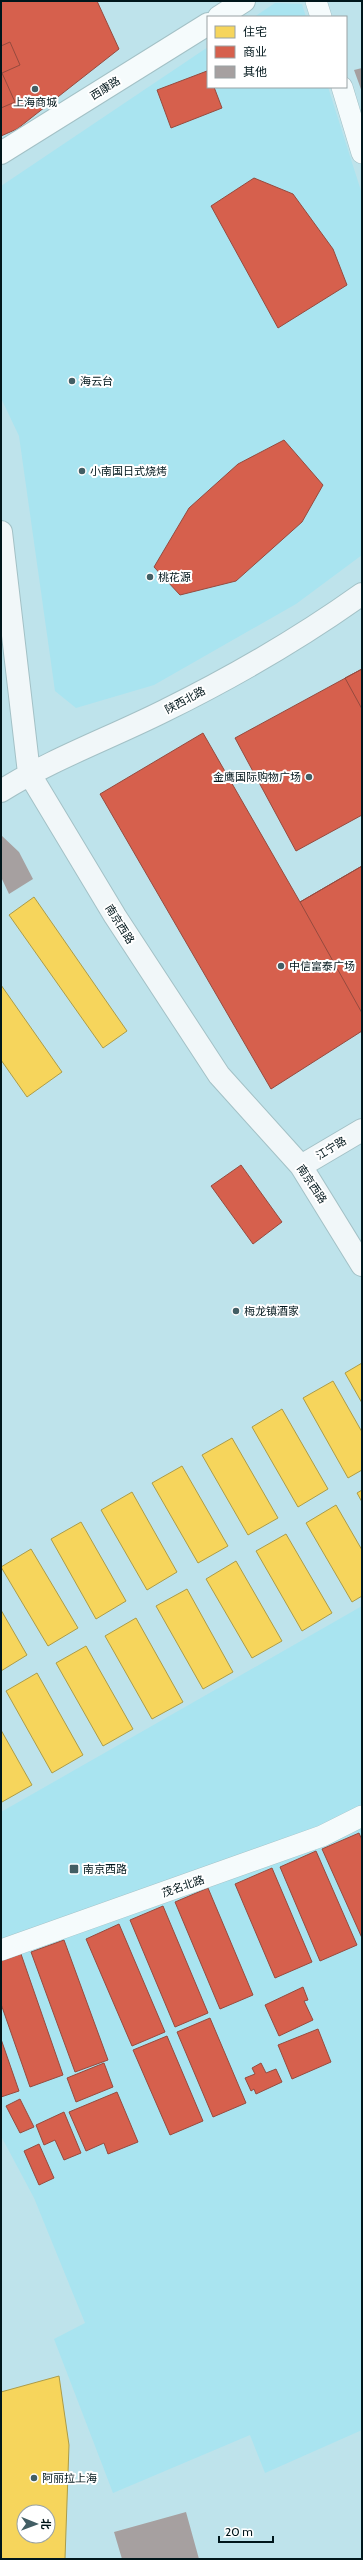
<svg xmlns="http://www.w3.org/2000/svg" width="363" height="2560" font-family="Cabin,'Noto Sans SC',sans-serif">
<style>
.built{fill:#a9e4f0}
.homes{fill:#f6d55c;stroke:#ac9c48;fill-rule:evenodd}
.shops{fill:#d6604d;stroke:#964a3e}
.building{fill:#a6a0a0}
.lines{fill:none;stroke-linecap:round;stroke-linejoin:round}
.minor-casing{stroke:#a3c1c6;stroke-width:22}
.tertiary-casing{stroke:#a3c1c6;stroke-width:24}
.secondary-casing{stroke:#a3c1c6;stroke-width:24}
.minor{stroke:#f5fbfc;stroke-width:21}
.tertiary{stroke:#f5fbfc;stroke-width:22}
.secondary{stroke:#f1f7f9;stroke-width:22}
.poi-dot{fill:#425e64;stroke:#fff;stroke-width:1.5}
.labels{text-anchor:middle;dominant-baseline:central;stroke-width:4;stroke-linejoin:round;paint-order:stroke}
.street-label{font-size:11px;fill:#00161b;stroke:#fff}
.poi-label{font-size:11px;fill:#00161b;stroke:#fff;text-anchor:start}
</style>
<rect width="100%" height="100%" fill="#bee3eb"/>
<path class="built" d="M275,3L302,4L306,17H254Z
M208,47V87H328L362,194V555L296,604L154,685L76,708L55,691L19,436L1,398V186Z
M362,1606V1805L319,1828L1,1939V1812Z
M362,1825V2430L265,2473L250,2435L113,2493L54,2339L85,2323L34,2198L1,2136V1956Z"/>
<path class="homes" d="M34,897L127,1031L103,1048L9,915Z
M1,985L62,1072L27,1097L1,1060Z
M362,1363V1403L345,1373Z
M333,1381L362,1432V1470L348,1478L303,1398Z
M282,1409L328,1489L298,1507L252,1427Z
M232,1438L278,1518L248,1535L202,1455Z
M182,1466L228,1546L198,1563L152,1483Z
M362,1490V1502L357,1493Z
M132,1492L177,1572L147,1590L101,1510Z
M336,1505L362,1550V1596L352,1602L306,1523Z
M81,1522L126,1601L96,1619L51,1539Z
M286,1534L332,1613L302,1631L256,1551Z
M31,1549L78,1628L48,1646L1,1567Z
M236,1561L282,1641L252,1658L206,1579Z
M187,1589L233,1672L203,1689L156,1606Z
M1,1610L27,1655L1,1671Z
M136,1618L183,1702L152,1719L105,1636Z
M86,1646L133,1729L103,1746L56,1663Z
M37,1673L83,1755L52,1773L6,1691Z
M1,1730L32,1785L2,1802L1,1801Z
M59,2376L69,2445L65,2559H1V2392ZM24,2512H48V2536H24Z"/>
<path class="shops" d="M1,1H97L119,49L17,129L1,136Z
M10,42L20,65L2,73L15,102L1,108V46Z
M207,71L208,87H214L222,108L171,128L157,90Z
M254,178L293,194L333,249L347,285L278,328L211,206Z
M284,440L323,485L302,522L236,581L180,595L154,567L189,508L238,464Z
M362,669V709L345,678Z
M362,669V815L296,851L235,738Z
M203,733L300,902L362,866V1031L271,1089L100,794Z
M362,866V1013L300,902Z
M241,1165L282,1222L253,1244L211,1186Z
M359,1833L362,1840V1938L322,1849Z
M316,1851L357,1945L320,1961L280,1867Z
M272,1868L312,1962L275,1978L235,1884Z
M208,1888L253,1995L220,2009L175,1902Z
M163,1906L208,2013L175,2027L130,1920Z
M119,1924L165,2032L132,2046L86,1939Z
M64,1940L108,2060L75,2072L31,1952Z
M21,1954L63,2075L30,2087L1,2004V1961Z
M303,1987L308,2000L304,2001L313,2020L279,2036L265,2005Z
M210,2018L246,2103L213,2117L177,2032Z
M318,2029L331,2062L292,2079L278,2045Z
M167,2036L203,2121L170,2135L133,2050Z
M1,2039L19,2091L1,2097Z
M104,2063L113,2087L76,2102L67,2078Z
M261,2063L266,2073L276,2069L282,2082L256,2094L254,2089L251,2091L245,2078L255,2074L252,2068Z
M117,2092L138,2142L108,2154L104,2143L86,2151L69,2112Z
M20,2099L34,2127L20,2133L6,2106Z
M64,2112L81,2153L64,2160L55,2140L44,2145L36,2125Z
M39,2144L54,2178L39,2185L24,2151Z"/>
<path class="building" d="M362,68V92L354,70Z
M1,835L19,852L33,879L9,894L1,877Z
M186,2512L199,2559H122L114,2532Z"/>
<g class="lines">
<g class="minor-casing">
<path id="minor" d="M316,1L321,17
M342,87L362,153
M1,1950L322,1836L362,1816"/>
</g>
<g class="tertiary-casing">
<path id="tertiary" d="M219,17L244,1
M1,153L208,24"/>
</g>
<g class="secondary-casing">
<path id="secondary" d="M1,532L29,773L115,916L219,1075L301,1166L362,1265
M1,791C52,759 110,738 164,711C233,677 299,639 362,594
M301,1166L362,1130"/>
</g>
<use href="#minor" class="minor"/>
<use href="#tertiary" class="tertiary"/>
<use href="#secondary" class="secondary"/>
</g>
<g class="poi-dot">
<circle cx="35" cy="89" r="4"/>
<circle cx="72" cy="381" r="4"/>
<circle cx="82" cy="471" r="4"/>
<circle cx="150" cy="577" r="4"/>
<circle cx="309" cy="777" r="4"/>
<circle cx="281" cy="966" r="4"/>
<circle cx="236" cy="1311" r="4"/>
<rect x="69" y="1864" width="10" height="10" rx="2"/>
<circle cx="34" cy="2478" r="4"/>
</g>
<g class="labels">
<g class="street-label">
<text transform="translate(105 88) rotate(-32)">西康路</text>
<text transform="translate(185 700) rotate(-28)">陕西北路</text>
<text transform="translate(120 924) rotate(58)">南京西路</text>
<text transform="translate(331 1148) rotate(-31)">江宁路</text>
<text transform="translate(312 1184) rotate(56)">南京西路</text>
<text transform="translate(183 1886) rotate(-19)">茂名北路</text>
</g>
<g class="poi-label">
<text x="35" y="102" text-anchor="middle">上海商城</text>
<text x="80" y="381">海云台</text>
<text x="90" y="471">小南国日式烧烤</text>
<text x="158" y="577">桃花源</text>
<text x="301" y="777" text-anchor="end">金鹰国际购物广场</text>
<text x="289" y="966">中信富泰广场</text>
<text x="244" y="1311">梅龙镇酒家</text>
<text x="83" y="1869">南京西路</text>
<text x="42" y="2478">阿丽拉上海</text>
</g>
</g>
<rect width="363" height="2560" fill="none" stroke="#00161b" stroke-width="4"/>
<rect x="207" y="16" width="140" height="72" fill="#ffffff" stroke="#99a2a4"/>
<rect x="215" y="26" width="20" height="12" fill="#f6d55c" stroke="#99a2a4"/>
<text x="243" y="36" font-size="12" fill="#00161b">住宅</text>
<rect x="215" y="46" width="20" height="12" fill="#d6604d" stroke="#99a2a4"/>
<text x="243" y="56" font-size="12" fill="#00161b">商业</text>
<rect x="215" y="66" width="20" height="12" fill="#a6a0a0" stroke="#99a2a4"/>
<text x="243" y="76" font-size="12" fill="#00161b">其他</text>
<g transform="translate(36 2524) rotate(91)"><circle r="19" fill="#ffffff" stroke="#99a2a4"/>
<path d="M0-3L7 15L0 10L-7 15Z" fill="#425e64"/>
<text y="-6" font-size="11" font-weight="bold" text-anchor="middle" fill="#00161b">北</text>
</g>
<path d="M219 2536v6h54v-6" fill="none" stroke="#00161b" stroke-width="2"/>
<text x="225" y="2536" font-size="12" fill="#00161b" stroke="#ffffff" stroke-width="3" paint-order="stroke">20 m</text>
</svg>
